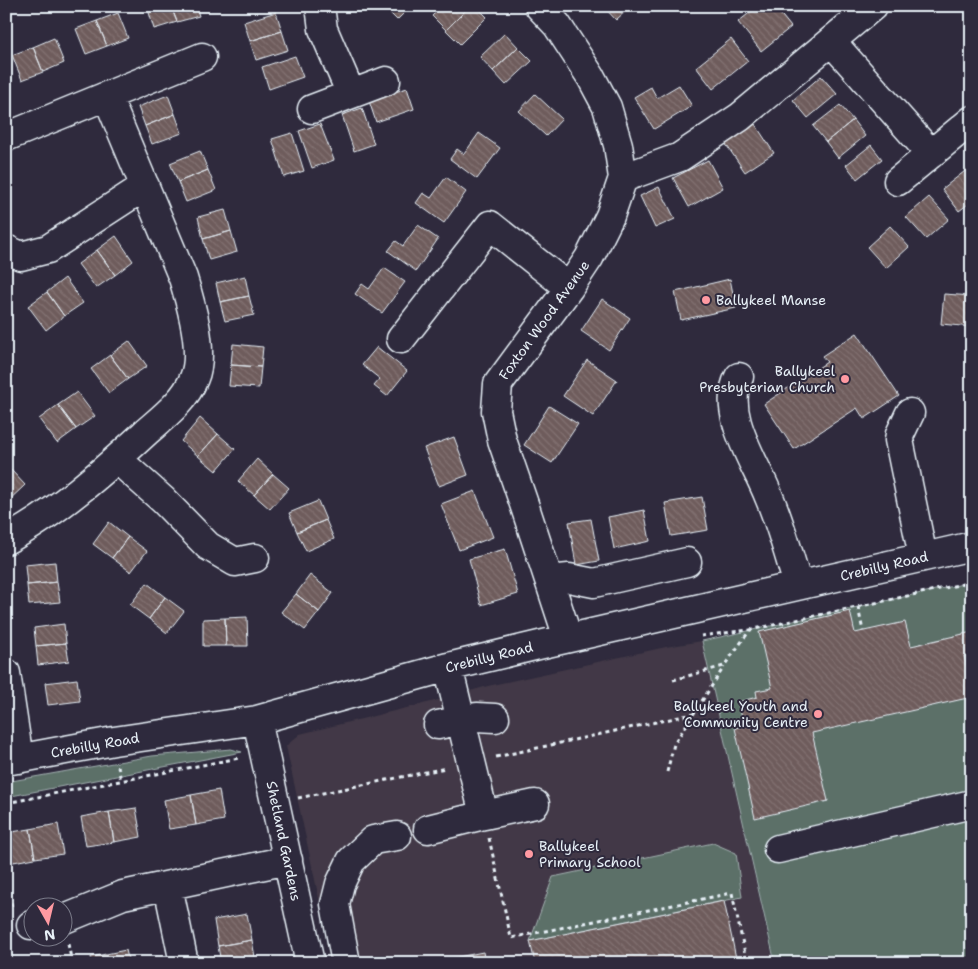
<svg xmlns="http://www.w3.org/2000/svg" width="978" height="969" viewBox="0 0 978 969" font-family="'Shantell Sans',sans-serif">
<defs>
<pattern id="building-back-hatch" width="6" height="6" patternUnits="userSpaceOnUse" patternTransform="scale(1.25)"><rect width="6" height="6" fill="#6e5b5b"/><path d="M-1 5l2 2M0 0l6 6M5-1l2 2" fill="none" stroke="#837373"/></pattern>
</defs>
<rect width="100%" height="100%" fill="#2f2a3d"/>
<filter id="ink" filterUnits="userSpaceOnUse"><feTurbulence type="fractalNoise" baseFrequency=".02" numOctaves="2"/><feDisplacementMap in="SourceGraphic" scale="10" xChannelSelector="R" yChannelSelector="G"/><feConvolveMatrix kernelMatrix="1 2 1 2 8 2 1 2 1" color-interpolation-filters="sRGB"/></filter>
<g filter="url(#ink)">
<path fill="#423946" d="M702 641 774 963H333L286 746 300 734 431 702 488 686 666 647Z"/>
<path fill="#5b6f68" stroke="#a2b0b0" d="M972 582V963H775L702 641Z
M231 749 242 752 6 797V782L152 756Z
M713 843 736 853 742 897 530 941 553 877Z"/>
<path fill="url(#building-back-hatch)" stroke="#e8f1f8" d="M147 6H171L177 22 154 29Z
M171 6H196L199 16 177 22Z
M383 6H411L397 20Z
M442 6H470L446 30 432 16Z
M470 6H476L487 17 460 44 446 30Z
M603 6H631L616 20Z
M758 6H774L791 27 761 51 738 22Z
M276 12 282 31 250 41 244 22Z
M118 13 128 38 107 46 97 21Z
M97 21 107 46 86 54 76 29Z
M282 31 288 50 256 60 250 41Z
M505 33 518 47 493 71 480 57Z
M54 38 64 63 43 72 33 47Z
M731 39 748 61 713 89 696 67Z
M33 47 43 72 22 80 12 55Z
M518 47 532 61 506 85 493 71Z
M295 56 303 77 269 89 262 67Z
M821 76 837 94 808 118 793 100Z
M679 85 692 106 654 129 634 97 651 87 657 98Z
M407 88 414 109 376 122 369 101Z
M535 94 562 119 546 136 519 111Z
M168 95 175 114 145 126 138 107Z
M840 105 853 120 826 142 813 126Z
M362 108 374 144 354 151 342 115Z
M175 114 182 133 152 144 145 126Z
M853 120 865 136 838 158 826 142Z
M320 124 334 160 312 168 299 131Z
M755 124 774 153 745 172 725 143Z
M292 133 304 171 284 177 272 139Z
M479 133 500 148 477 179 450 159 457 149 464 154Z
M871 145 882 159 857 179 846 165Z
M200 151 208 170 178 182 170 163Z
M708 160 723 188 689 207 673 178Z
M969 168 972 171V201L959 211 942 189Z
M208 170 216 190 186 202 178 182Z
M446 177 466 192 444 223 416 203 423 193 431 198Z
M659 187 675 219 655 228 640 196Z
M929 197 949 219 926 239 906 217Z
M225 210 231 231 203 239 198 217Z
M418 225 438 239 416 271 388 251 396 241 403 246Z
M890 226 909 247 886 268 867 247Z
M231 231 237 252 209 260 203 239Z
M116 236 133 261 115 275 97 250Z
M97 250 115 275 96 288 78 264Z
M384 268 405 282 382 313 355 294 362 284 369 289Z
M245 276 249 296 220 302 216 283Z
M65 278 83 303 64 316 47 292Z
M730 279 736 308 681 320 675 292Z
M47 292 64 316 46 330 28 306Z
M944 294 972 296V327L941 324Z
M249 296 254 315 225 321 220 302Z
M602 299 630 318 609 350 581 331Z
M857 333 899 396 864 419 857 408 794 449 764 404 827 362 822 356Z
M129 341 147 366 128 379 110 355Z
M233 344 263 347 261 367 231 365Z
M377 347 407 371 387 396 374 386 380 379 362 365Z
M110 355 128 379 109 393 91 369Z
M587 360 617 380 593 416 563 396Z
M231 365 261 367 259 388 229 386Z
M77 392 95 416 76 429 58 405Z
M58 405 76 429 57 443 39 419Z
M549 406 578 424 552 463 524 445Z
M200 418 218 434 198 456 181 441Z
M218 434 235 449 216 471 198 456Z
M454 437 468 475 439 486 424 448Z
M257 459 273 474 254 495 238 481Z
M11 470 25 485 6 503V474Z
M273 474 289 488 270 509 254 495Z
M475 491 493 537 459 550 441 504Z
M702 497 708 530 671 536 665 503Z
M318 501 326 520 297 532 289 513Z
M644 510 650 541 614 549 608 517Z
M591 519 599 561 576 565 569 522Z
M326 520 334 539 306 551 297 532Z
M109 522 128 537 112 558 93 544Z
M128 537 147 551 131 572 112 558Z
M505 549 518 594 481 605 469 559Z
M55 562 57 582 27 585 25 565Z
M310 575 333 593 319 612 296 594Z
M57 582 60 602 29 605 27 585Z
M147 583 165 597 149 619 130 605Z
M296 594 319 612 305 630 281 612Z
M165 597 184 611 167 633 149 619Z
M850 611 855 633 905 622 911 646 972 632V655L964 656 972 689V697L812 733 828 801 755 818 735 728 744 726 738 702 757 697 756 691 772 688 759 632Z
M247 617 248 646H226L225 618Z
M225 618 226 646H203V619Z
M64 624 66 643 36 646 34 628Z
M66 643 69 661 38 665 36 646Z
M77 679 80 701 48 705 45 683Z
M219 790 224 820 196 825 191 795Z
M191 795 196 825 169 829 164 800Z
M136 808 141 837 114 842 109 812Z
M109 812 114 842 86 846 81 817Z
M58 824 63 854 35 858 30 829Z
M30 829 35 858 8 863 6 833Z
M724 901 737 963H535L530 941Z
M247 914 252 940 218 946 214 920Z
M252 940 256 963H221L218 946Z
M126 950 129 963H92L91 957Z
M483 952 485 963H429Z"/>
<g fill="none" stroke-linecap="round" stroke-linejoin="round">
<defs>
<path id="minor" d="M320 6 323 29 351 94
M539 6 557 25 591 77 607 107 618 145 623 178 610 216 589 258 569 288 498 384 496 411 502 440 525 507 568 638
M831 41 931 154
M312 109 386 81
M6 137 202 57
M623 178 680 157 740 117 873 6
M898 181 972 120
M6 249 21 256 48 249 145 186
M401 339 490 225 569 288
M739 377C720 413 756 463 769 497 781 525 789 556 798 585
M910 413 900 434 899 440 923 557
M117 459 163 500 208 546 235 562 255 558
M6 540C55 514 104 471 144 434 162 418 185 401 194 378 205 352 191 304 183 278L107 96
M549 580 569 578 594 583 687 562
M6 673 19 759
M257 720 310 963
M438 725 477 717 495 718
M6 761 114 741 257 720 448 667 539 645 972 546
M484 815 535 804
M428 829 484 815 448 667
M778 849 972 804
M168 886 184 963
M62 920 123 895 288 860
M31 925H32
M346 963 335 904 340 884 351 861 373 840 397 836"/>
</defs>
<use href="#minor" stroke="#e8f1f8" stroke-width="31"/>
<path stroke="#e8f1f8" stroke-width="3" stroke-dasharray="4 4" stroke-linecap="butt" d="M858 607 863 631
M701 636 749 630
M673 680 724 666 750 630 972 582
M496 757 693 714
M118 766 121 781
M667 772 674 744 724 667
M298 798 446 768
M6 803 239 758
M489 838 511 938 732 893 747 963
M6 879 12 908
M68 944 72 963"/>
<use href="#minor" stroke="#2f2a3d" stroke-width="28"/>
</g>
</g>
<g fill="#ff9aa2" stroke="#2f2a3d" stroke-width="2">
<circle cx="706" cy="300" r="5"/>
<circle cx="845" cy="379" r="5"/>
<circle cx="818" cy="714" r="5"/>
<circle cx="529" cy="854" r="5"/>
</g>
<g text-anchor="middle" stroke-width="4" stroke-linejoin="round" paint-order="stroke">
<g font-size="14" fill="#e8f1f8" stroke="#2f2a3d" text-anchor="start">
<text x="716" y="305">Ballykeel Manse</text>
<text x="835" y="376" text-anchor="end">Ballykeel<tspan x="835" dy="16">Presbyterian Church</tspan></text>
<text x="808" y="711" text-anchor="end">Ballykeel Youth and<tspan x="808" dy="16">Community Centre</tspan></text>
<text x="539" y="851">Ballykeel<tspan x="539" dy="16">Primary School</tspan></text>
</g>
<g font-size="14" fill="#e8f1f8" stroke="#2f2a3d">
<text transform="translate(544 320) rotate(-54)" y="5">Foxton Wood Avenue</text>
<text transform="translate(884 566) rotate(-13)" y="5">Crebilly Road</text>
<text transform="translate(489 657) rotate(-14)" y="5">Crebilly Road</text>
<text transform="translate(95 745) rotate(-10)" y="5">Crebilly Road</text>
<text transform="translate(284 841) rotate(78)" y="5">Shetland Gardens</text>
</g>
</g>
<rect width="978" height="969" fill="none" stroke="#2f2a3d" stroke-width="25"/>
<rect x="12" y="12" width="953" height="944" fill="none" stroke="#e8f1f8" stroke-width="2" filter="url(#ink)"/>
<g transform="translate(48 922) rotate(172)"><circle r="24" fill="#2f2a3d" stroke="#797a88"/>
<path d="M0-4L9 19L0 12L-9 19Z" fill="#ff9aa2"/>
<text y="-8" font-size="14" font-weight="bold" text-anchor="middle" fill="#e8f1f8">N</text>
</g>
</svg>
